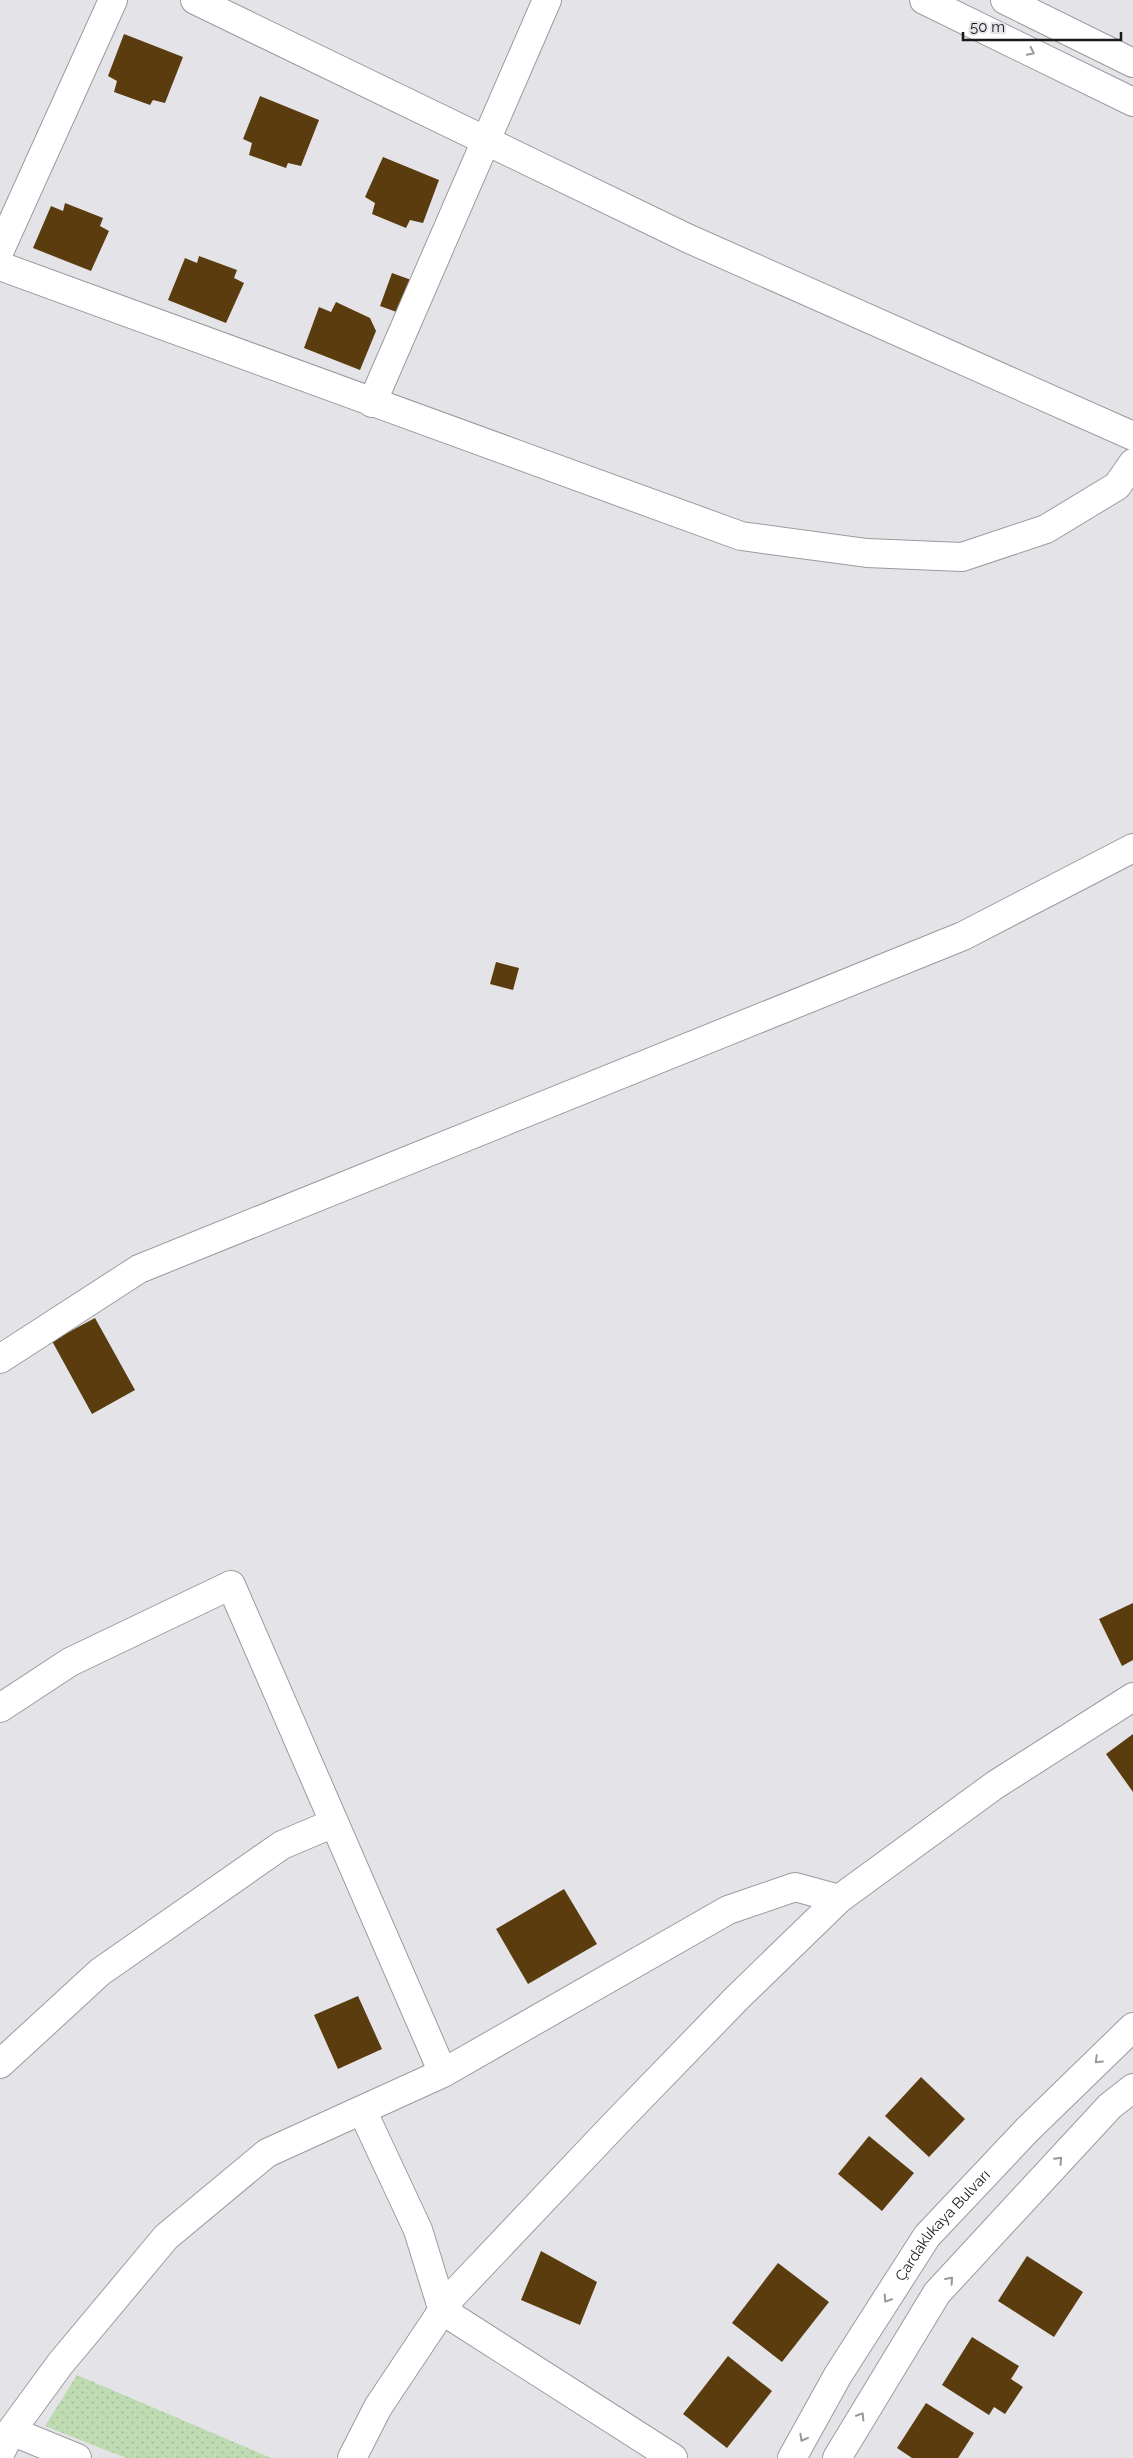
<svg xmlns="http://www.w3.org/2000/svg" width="1133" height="2458" viewBox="0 0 1133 2458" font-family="Raleway,sans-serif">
<defs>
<pattern id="park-dots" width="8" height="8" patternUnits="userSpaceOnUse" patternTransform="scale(1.25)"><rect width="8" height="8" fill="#bedbb2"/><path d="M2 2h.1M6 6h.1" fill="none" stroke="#a3bb98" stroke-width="1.8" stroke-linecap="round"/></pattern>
</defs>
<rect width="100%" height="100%" fill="#e4e4e8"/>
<path fill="url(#park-dots)" d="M77 2375 271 2458H126L45 2426Z"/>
<path fill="#5a3c0f" d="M124 34 183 57 165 103 153 100 150 105 114 92 117 81 108 76Z
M260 96 319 120 301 166 288 163 286 168 249 155 252 143 243 139Z
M383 157 439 180 423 223 410 220 406 228 372 214 375 203 365 197Z
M65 203 103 218 100 226 109 231 91 271 33 248 51 206 63 211Z
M199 256 237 270 234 278 244 283 226 323 168 300 185 258 197 263Z
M392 273 414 281 402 314 380 306Z
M336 302 370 318 376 331 360 370 304 348 319 307 331 312Z
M496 962 519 968 513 990 490 984Z
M95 1318 135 1390 92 1414 52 1341Z
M1133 1603V1660L1122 1666 1099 1619Z
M1133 1734V1792L1106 1754Z
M564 1889 597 1944 528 1984 496 1929Z
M358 1996 382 2049 338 2069 314 2015Z
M921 2077 965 2119 929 2157 885 2116Z
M869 2136 914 2173 882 2211 838 2174Z
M541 2251 597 2282 580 2325 521 2300Z
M1027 2256 1083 2292 1054 2337 998 2301Z
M778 2263 829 2302 782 2362 732 2323Z
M972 2337 1019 2366 1011 2379 1023 2387 1005 2414 994 2407 989 2415 942 2385Z
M728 2356 772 2391 727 2448 683 2414Z
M926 2403 974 2433 958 2458H912L897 2448Z"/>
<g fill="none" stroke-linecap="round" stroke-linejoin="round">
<defs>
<path id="minor" d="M195 0 687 238 1133 436
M0 250 113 0
M0 266 741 536 867 553 962 557 1046 529 1117 486 1133 463
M372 403 547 0
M0 1359 139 1269 963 936 1133 848
M0 1708 70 1662 231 1585 443 2073
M0 2064 100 1972 282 1845 334 1823
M362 2110 418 2230 443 2311 673 2458
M11 2431 77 2458
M0 2454 11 2431 60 2364 166 2237 267 2153 443 2073 728 1910 795 1887 839 1899
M352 2458 378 2407 452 2296 614 2125 737 1998 839 1899 995 1785 1133 1697"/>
<g id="major">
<path d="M924 0 1133 102"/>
<path d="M1005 0 1133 63"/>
<path id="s1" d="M792 2458 838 2375 927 2236 1027 2130 1133 2027"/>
<path d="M837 2458 937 2293 1110 2106 1133 2088"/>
</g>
</defs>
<use href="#minor" stroke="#9b9b9f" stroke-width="30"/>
<use href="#major" stroke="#9b9b9f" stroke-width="30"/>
<use href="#minor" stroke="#fff" stroke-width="28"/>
<use href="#major" stroke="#fff" stroke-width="28"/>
</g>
<defs><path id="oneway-chevron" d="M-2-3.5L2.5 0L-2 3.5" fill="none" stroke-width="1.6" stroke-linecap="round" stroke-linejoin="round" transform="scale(1.25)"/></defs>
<g stroke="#989898">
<use href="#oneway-chevron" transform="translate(1031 52) rotate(26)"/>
<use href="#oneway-chevron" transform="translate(1098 2060) rotate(136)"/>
<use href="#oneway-chevron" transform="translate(1059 2160) rotate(-47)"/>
<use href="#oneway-chevron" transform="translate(950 2280) rotate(-48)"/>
<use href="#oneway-chevron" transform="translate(887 2299) rotate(123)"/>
<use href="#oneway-chevron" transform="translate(861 2416) rotate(-58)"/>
<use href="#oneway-chevron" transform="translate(803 2438) rotate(119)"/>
</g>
<g text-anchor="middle" stroke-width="5" stroke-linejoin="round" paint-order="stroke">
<g font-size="15" fill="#19191a" stroke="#e4e4e8">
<text dy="5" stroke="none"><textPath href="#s1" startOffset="278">Çardaklıkaya Bulvarı</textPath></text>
</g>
</g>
<path d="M963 32v8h158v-8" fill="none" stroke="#19191a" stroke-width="2.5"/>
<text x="970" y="32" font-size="15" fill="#19191a" stroke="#e4e4e8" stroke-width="4" paint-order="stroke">50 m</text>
</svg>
